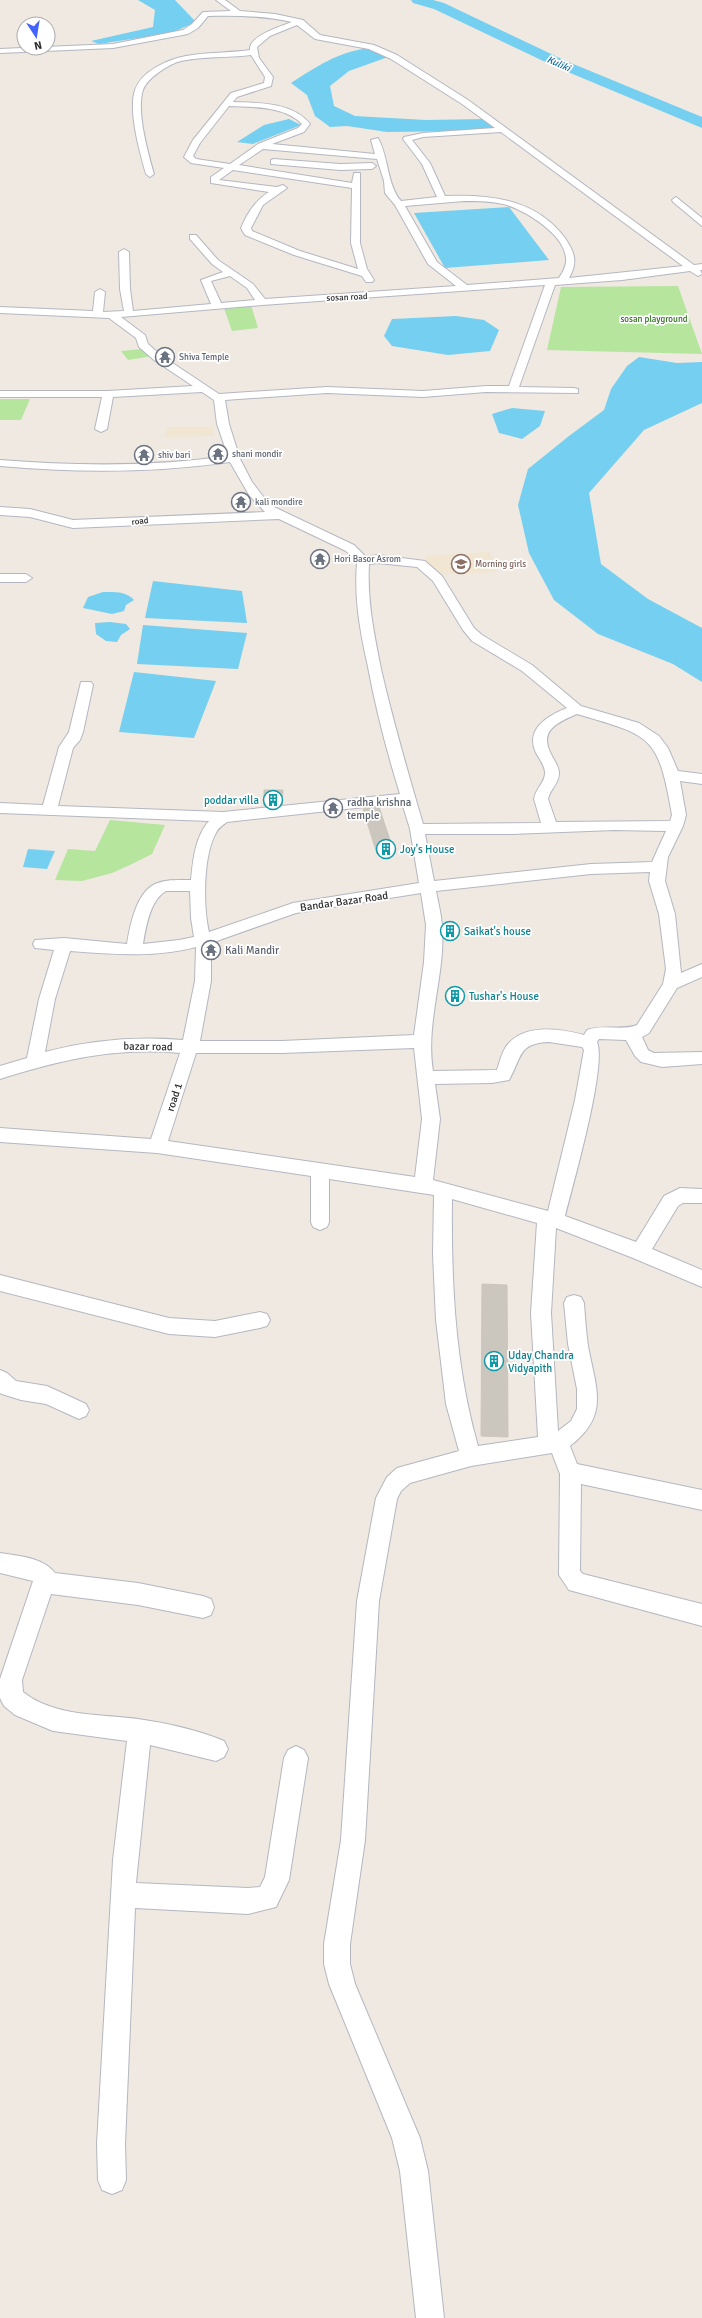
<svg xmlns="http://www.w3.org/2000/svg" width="702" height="2318" viewBox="0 0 702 2318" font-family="Signika,sans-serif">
<rect width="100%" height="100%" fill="#efe9e1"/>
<path fill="#f0e6d1" d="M168 427H213L214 436 164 437Z
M490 552 496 572 431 575 425 556Z"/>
<path fill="#b6e59e" d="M678 286 702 354 547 350 561 287Z
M251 305 258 328 232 331 224 308Z
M142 349 153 356 128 360 121 351Z
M0 399H30L21 420H0Z
M110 820 165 825 152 854 132 864 112 873 82 881 55 880 68 849 95 851Z"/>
<path fill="#75cff0" d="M138 0H175L196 22 171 33 99 44 91 41 153 27 155 10Z
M370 48 388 57 349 71 330 86 334 106 355 116 426 120 484 119 495 128 464 131 387 132 347 126 330 127 315 116 307 95 291 83C316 67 339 51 370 48Z
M289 119 301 125 253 144 237 142 264 125Z
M509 207 549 260 445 268 414 213Z
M456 316 484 320 499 330 490 351 448 355 392 346 384 336 392 319Z
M639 357 677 363 702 362V403L644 430 589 493 601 564 648 599 702 628V682L673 664 598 634 554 600 529 553 518 505 528 469 569 436 604 410 611 389 627 366Z
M512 408 545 411 540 426 522 439 499 433 492 414Z
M153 581 242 591 247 623 145 618Z
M103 592C114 592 126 591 134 600L126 605 124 611 112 614 83 608 88 597Z
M110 622 126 624 130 629 121 635 117 642 106 641 96 634 95 623Z
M143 625 247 633 238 669 137 664Z
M134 672 216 681 194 738 119 732Z
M28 849 55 851 47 869 23 867Z"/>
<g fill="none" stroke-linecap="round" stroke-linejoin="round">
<path fill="#75cff0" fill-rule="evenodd" d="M411 0H433L444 3 566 61 702 117V128L556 67 434 9 413 3Z"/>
</g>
<path fill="#cbc7bf" stroke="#cbc5ba" d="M264 790H283L282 805 264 806Z
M379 807 394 852 377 854 363 809Z
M482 1284 507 1285 508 1437 481 1436Z"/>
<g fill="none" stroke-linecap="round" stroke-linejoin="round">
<defs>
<path id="minor" d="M216 0H225L240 11 275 14 303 20 320 35 374 45 397 55 468 100 694 265 702 264V270H700L702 274 698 276 690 271 622 280 555 285 519 387 574 388 578 389V393L486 392 423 397 327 393 225 400 229 424 240 459 252 482 265 499 274 507 354 545 366 557 378 555 425 561 442 576 474 628 482 635 532 665 581 706 639 723 659 736 668 748 678 771 702 774V784L680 781 686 815 683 826 668 857 665 881 675 914 681 973 702 964V977L677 988 649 1033 642 1037 648 1050 654 1053 702 1052V1064L662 1067 641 1062 635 1056 626 1040 599 1039 597 1042C607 1066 573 1184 565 1216L636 1242 664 1196 680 1188 702 1189V1203H683L678 1206 652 1249 702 1270V1287L633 1258 556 1228 551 1313 558 1431 571 1421 577 1409V1389L568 1344 564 1303 567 1297 574 1295 581 1297 584 1303C585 1317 586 1332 588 1346 596 1389 610 1415 570 1446L577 1464 702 1490V1510L581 1484 580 1571 583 1574 702 1604V1626L569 1590 559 1575 560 1474 552 1453 471 1466 410 1483 401 1491 397 1499 379 1601 365 1840 350 1944V1964L355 1984 420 2138 428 2171 444 2318H416L400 2171 392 2138 329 1984 324 1964V1944L341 1840 357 1601 376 1498 387 1477 397 1468 459 1451 446 1404 436 1320 433 1255 434 1195 329 1179V1222L327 1227 320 1230 313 1227 311 1222V1176L157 1153 0 1142V1128L151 1139 180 1053C114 1047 61 1060 0 1079V1066L27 1058 39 999 54 950 35 948 33 944 35 940 64 938 127 944C130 926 136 893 155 884 166 879 179 880 191 880 193 860 195 837 209 821L0 813V803L43 805 59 747 69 732 81 682H91L93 685 83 732 80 740 73 748 58 806 223 812 400 794C387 752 376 710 368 667 360 631 354 599 357 562L346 551 279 519 73 528 30 517 0 515V507L30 509 73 520 265 512 249 495 230 462C153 473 77 473 0 466V460C76 466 152 467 228 456L217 424 214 400 202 392 113 397 107 429 101 432 95 429 102 397H0V391H108L193 386 154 360 139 347 136 338 109 318 0 313V307L93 311 95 292 100 289 105 292 103 312 124 311 120 289 119 252 124 249 129 252 130 289 133 311 211 304 201 280 223 272 212 264 190 239V235H196L218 260 253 284 265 299 456 286 428 264 395 205 385 193 384 181 377 159 263 149 239 165 352 183 354 173H360V243L367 269 374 280 372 282H366L362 276 294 255 245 235 241 228C247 213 256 200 269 192L211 183V177L224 168 191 163 184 157 193 140 231 93 264 83 265 77 251 55C227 58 204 56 181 61 169 64 147 78 143 90 136 111 148 153 154 174L150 177 146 174C140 153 128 111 135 90 141 71 169 59 186 56 207 52 229 53 250 50 248 36 282 26 292 22 264 16 237 15 208 16L198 28 188 34 113 48 0 53V49L113 44 183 30 192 24 203 12 231 11ZM297 25 315 39 369 49 391 59 462 104 495 128 423 133 404 137 403 139 422 164 437 197 401 201C387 185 389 158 378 138L371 140 375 154 272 144 304 132 310 124C293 102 258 103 233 102L237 97 271 86 273 77 259 58 257 47 270 36ZM229 106C253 107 284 106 302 124L298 128 258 144 230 164 196 159 193 156 200 143ZM501 132 683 266 569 278C578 262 575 253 565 238 536 199 490 194 445 196L430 163 412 140 423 137ZM233 170 352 188 351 243 358 269 300 251 252 231 251 228 263 205 287 188 283 185 277 187 219 180ZM464 201C478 201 493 201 507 205 527 212 564 234 566 258 567 265 563 272 559 278L467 285 437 262 405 206ZM230 276 247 288 255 300 221 303 211 281ZM545 285 509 386H486L423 391 327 387 219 394 162 356 148 344 145 335 121 317 262 305ZM378 563 417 567 433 581 463 630 472 641 522 671 567 708C547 716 525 729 536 753 540 760 545 766 545 773 545 783 535 789 534 799L541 823 423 824C408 773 393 721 381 669 374 633 367 601 369 564ZM577 714C652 736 658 735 672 815L670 821 556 822 548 799C550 789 559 784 559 773 559 767 555 762 552 756 538 731 556 723 577 714ZM402 803 410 829 419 883 293 903 209 932C203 907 203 855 216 833 218 828 223 825 227 822ZM614 830 666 831 652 862 591 864 434 881 425 834H512ZM650 872 649 881 659 914 666 969 663 984 637 1025C623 1031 604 1024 587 1030L584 1035C561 1029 526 1023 508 1044 502 1051 500 1061 497 1070L433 1071C425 1022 446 974 442 925 441 913 438 902 436 891L591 874ZM166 891H190L191 918 194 937 179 940 143 944C146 927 150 900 166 891ZM421 893 426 925 424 962 414 1035 282 1041H200L211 981V943L296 913ZM196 947 195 981 183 1040C136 1036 91 1040 45 1052L55 999 70 951C112 954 154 958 196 947ZM549 1042 582 1047 584 1050 575 1100 548 1211 433 1180 440 1119 435 1084 492 1083 509 1080C522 1057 518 1043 549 1042ZM414 1048 422 1119 415 1177 168 1141 196 1053H282ZM452 1199 537 1223 531 1313 538 1437 478 1446C455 1366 451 1282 452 1199Z
M274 159 340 164 372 163 376 166 372 169 340 170 271 164V160Z
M676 197 702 218V226L673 202 672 200Z
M0 574H26L32 578 26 582H0Z
M0 1275 169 1318 215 1321 260 1312 267 1314 270 1320 267 1326 260 1328 215 1337 169 1334 0 1291Z
M0 1370 7 1373 16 1381 47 1386 86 1404 89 1410 86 1416 79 1419 46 1404 21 1400 2 1394 0 1393Z
M0 1553C18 1556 43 1557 55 1573L138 1583 203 1596 211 1599 214 1607 211 1615 203 1618 138 1605 51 1594 22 1680 23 1692C54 1717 101 1714 138 1719 166 1723 198 1730 224 1741L228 1749 224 1757 216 1761 150 1745 136 1883 248 1888 260 1887 265 1877 284 1758 288 1750 296 1746 304 1750 308 1758 289 1880 276 1907 248 1914 135 1908 125 2144 126 2180 122 2190 112 2194 102 2190 98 2180 97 2144 113 1860 127 1741 53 1731 15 1715 4 1706 0 1698V1679L33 1581 0 1573Z"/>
</defs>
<use href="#minor" stroke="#b4b7c1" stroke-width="2"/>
<use href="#minor" fill="#fff" fill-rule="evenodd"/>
</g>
<defs>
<symbol id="temple-ring" viewBox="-11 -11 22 22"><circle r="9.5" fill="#fff" stroke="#6b7280" stroke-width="1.5"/><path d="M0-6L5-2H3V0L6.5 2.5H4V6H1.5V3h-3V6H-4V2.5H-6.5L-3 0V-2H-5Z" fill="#6b7280"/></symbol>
<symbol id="school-ring" viewBox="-11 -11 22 22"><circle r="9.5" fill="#fff" stroke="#8d6e63" stroke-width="1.5"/><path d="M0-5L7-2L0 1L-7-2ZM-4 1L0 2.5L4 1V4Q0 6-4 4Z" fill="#8d6e63"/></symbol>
<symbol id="building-ring" viewBox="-11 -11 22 22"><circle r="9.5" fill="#fff" stroke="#0f9aa8" stroke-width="1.5"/><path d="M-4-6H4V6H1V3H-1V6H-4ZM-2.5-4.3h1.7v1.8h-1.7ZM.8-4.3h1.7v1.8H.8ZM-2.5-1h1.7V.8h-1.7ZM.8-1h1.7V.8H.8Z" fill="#0f9aa8"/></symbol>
</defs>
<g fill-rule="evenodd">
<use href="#temple-ring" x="154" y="346" width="22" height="22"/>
<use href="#temple-ring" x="207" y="443" width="22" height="22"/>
<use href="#temple-ring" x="133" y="444" width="22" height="22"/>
<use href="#temple-ring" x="230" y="491" width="22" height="22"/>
<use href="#temple-ring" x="309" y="548" width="22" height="22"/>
<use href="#school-ring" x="450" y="553" width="22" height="22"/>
<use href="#building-ring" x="262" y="789" width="22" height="22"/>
<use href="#temple-ring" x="322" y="797" width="22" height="22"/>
<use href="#building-ring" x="375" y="838" width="22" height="22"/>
<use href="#building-ring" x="439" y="920" width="22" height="22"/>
<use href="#temple-ring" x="200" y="939" width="22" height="22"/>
<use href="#building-ring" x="444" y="985" width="22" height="22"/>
<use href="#building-ring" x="483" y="1350" width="22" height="22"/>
</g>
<g text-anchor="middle" stroke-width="3.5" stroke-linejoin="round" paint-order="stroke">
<g font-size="9" fill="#2e2e2e" stroke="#fff">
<text transform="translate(347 297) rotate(-3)" y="3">sosan road</text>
<text transform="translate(140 521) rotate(-6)" y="3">road</text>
</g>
<g font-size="9" fill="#2c6e1b" stroke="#fff">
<text x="654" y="322">sosan playground</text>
</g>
<g font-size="9" fill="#5b616d" stroke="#fff" text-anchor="start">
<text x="179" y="360">Shiva Temple</text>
<text x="232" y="457">shani mondir</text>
<text x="158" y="458">shiv bari</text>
<text x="255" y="505">kali mondire</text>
<text x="334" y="562">Hori Basor Asrom</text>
</g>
<g font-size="9" fill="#785e54" stroke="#fff" text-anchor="start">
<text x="475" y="567">Morning girls</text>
</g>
<g font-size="10" font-style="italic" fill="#0d6fa3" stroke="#fff">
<text transform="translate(559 63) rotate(24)" y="4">Kuliki</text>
</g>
<g font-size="11" fill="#0d838f" stroke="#fff" text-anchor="start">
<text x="259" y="804" text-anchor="end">poddar villa</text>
<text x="400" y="853">Joy's House</text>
<text x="464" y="935">Saikat's house</text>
<text x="469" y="1000">Tushar's House</text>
<text x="508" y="1359">Uday Chandra<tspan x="508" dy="13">Vidyapith</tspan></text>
</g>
<g font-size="11" fill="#5b616d" stroke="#fff" text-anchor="start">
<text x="347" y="806">radha krishna<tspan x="347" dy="13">temple</tspan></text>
<text x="225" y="954">Kali Mandir</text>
</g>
<g font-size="11" fill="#2e2e2e" stroke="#fff">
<text transform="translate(344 901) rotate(-8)" y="4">Bandar Bazar Road</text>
<text transform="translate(148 1046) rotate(1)" y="4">bazar road</text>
<text transform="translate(174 1097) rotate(-72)" y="4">road 1</text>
</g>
</g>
<g transform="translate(36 36) rotate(168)"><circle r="19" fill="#ffffff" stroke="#ababab"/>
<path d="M0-3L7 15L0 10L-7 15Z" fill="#4264fb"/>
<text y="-6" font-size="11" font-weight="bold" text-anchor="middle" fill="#2e2e2e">N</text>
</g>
</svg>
